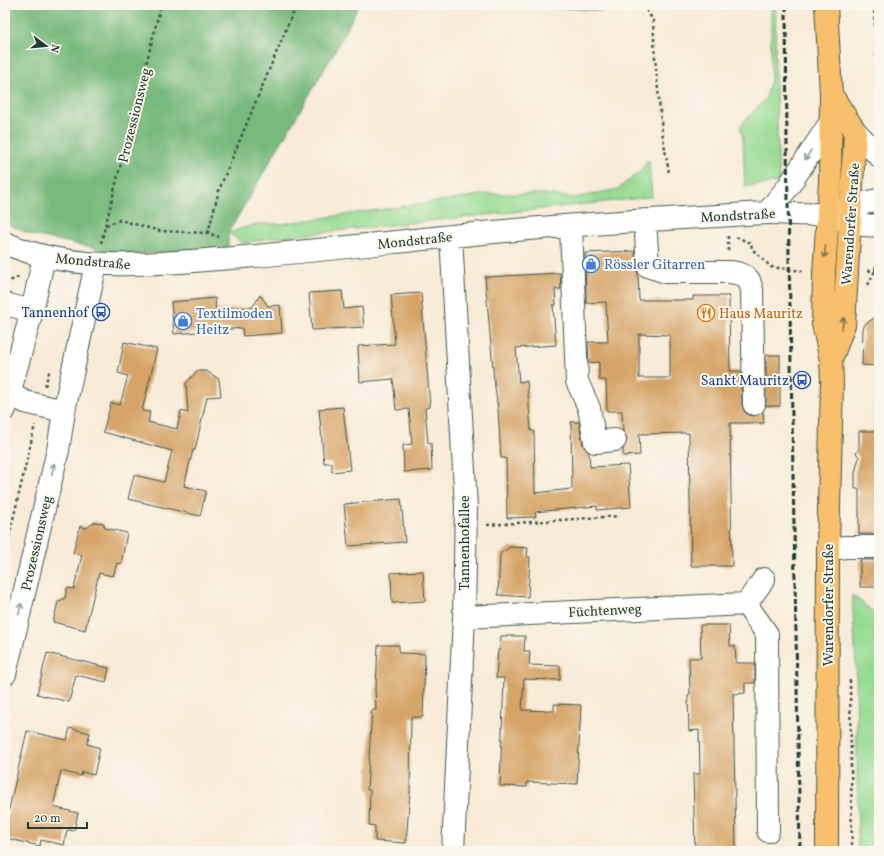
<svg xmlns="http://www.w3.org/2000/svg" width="884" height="856" viewBox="0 0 884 856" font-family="Vollkorn,serif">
<rect width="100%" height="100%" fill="#fbf7ec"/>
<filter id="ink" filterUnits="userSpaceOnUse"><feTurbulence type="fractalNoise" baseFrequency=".025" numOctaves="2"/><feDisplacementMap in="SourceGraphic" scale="8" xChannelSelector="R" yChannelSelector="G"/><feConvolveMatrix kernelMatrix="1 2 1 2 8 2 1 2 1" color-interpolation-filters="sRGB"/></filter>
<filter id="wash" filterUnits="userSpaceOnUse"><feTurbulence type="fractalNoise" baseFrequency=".012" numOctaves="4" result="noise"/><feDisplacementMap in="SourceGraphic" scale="16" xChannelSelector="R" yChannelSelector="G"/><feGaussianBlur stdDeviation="0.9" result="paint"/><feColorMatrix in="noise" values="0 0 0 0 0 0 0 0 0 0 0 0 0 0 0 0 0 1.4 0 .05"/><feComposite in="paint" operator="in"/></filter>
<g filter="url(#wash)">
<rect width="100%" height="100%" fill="#f8ebd7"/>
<path fill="#95da93" stroke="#5a8c64" d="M768 5H776L775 67 779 182 745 187 743 139 740 126 766 98 771 79V9Z
M649 160 652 197 271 238 243 243 228 233 256 224H281L488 194H545L574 198 618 189 639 172Z
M852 595 879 616V851H858L856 665Z"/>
<path fill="#78ba7d" stroke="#4c7c58" d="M5 5H359L338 46 228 233V247L130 255 32 235 5 223Z
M529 5H611L604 11Z"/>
<g id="blocks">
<path fill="#d6a467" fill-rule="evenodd" d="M635 251 636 267 638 274 639 300H693V296H729L730 371H741L742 404 744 411 748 415 754 416 763 412 764 423H730L732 566H691L689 433 639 434 640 455 623 456V449L627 439 623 431 622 411H607L606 380H599V362L589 363 588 342H608L606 302 586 303 585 253ZM639 334 670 335V378H639Z
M560 273 561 289H555L556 305H553L556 345 516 348 519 382 527 381 531 431H534L535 493 572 489 571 422H579L583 445 589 453 590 467 628 465 631 507 597 510V506L535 512 536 517 507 518 506 458H501L498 409 494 380 485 277Z
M342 291 344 309 362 307 364 327 312 330 309 293Z
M421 293 430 407 425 408 428 443H431L432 470 404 472 403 445 412 444 409 409 396 410 393 379 360 382 358 346 395 344 391 295Z
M260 295 268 306 280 305 282 333 243 336 242 328 174 334 171 302 215 298 216 310 253 307Z
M879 315V366L862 365 863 329 865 324Z
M124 342 157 349 142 411 150 412 148 422 177 429 181 411 188 413 186 383 197 371H206L219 379 221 396 207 397 195 450H193L184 486 206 491 200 516 128 499 134 475 164 482 172 451 103 432 111 403 120 405 128 376 118 373Z
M766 355H780V406H766Z
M343 407 350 470 332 472V463H324L319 409Z
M859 431H879V534H859V489H855V473L859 457 856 453 859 449Z
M401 499 405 542 348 546 344 504Z
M95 522 103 523 105 528 127 533 121 564 117 563 113 576 99 573 85 630 53 622 58 602 65 598 67 588 74 589 82 555 73 553 80 526 86 528Z
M510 547 528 548 527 557H530L528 597 498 595 500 554Z
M860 560H879V587H860Z
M423 571 425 601 392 603 391 573Z
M700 625H729L730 646H735L736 663H755V683H745V693L733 694 736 850 695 851 693 774H700L699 730 689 731 688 695 690 694 689 658H701Z
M501 636H525L524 651H530L529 665 560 666V680L524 679 522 710 554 711V704L581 705 577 784 527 782V787L500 786 504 678H496L498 650H500Z
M378 645H399V653L425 654 423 717H411L410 791 406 843 375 841V826L369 825 370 790H367L372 710H376L375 687H376Z
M47 653 109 668 106 682 76 675 69 702 37 694Z
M70 728 90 733 87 744 100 748 94 775 82 772 81 776 61 771 53 807 78 813 74 831 67 830 64 845 41 840 40 846 5 838V826L27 731 67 740Z"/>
</g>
</g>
<g filter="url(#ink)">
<use href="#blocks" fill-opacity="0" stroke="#40574c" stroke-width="1"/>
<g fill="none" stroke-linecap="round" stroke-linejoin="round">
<defs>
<path id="minor" d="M855 131 879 156
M767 213 788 187 830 123
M833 215C849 223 861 227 879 225
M645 220 648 266 666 272H729L737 273 745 276 749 280 752 290 754 404
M571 227 577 381 589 408 595 442 615 440
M451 236 466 507 464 617 453 851
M5 243C73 273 147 264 219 259 297 253 374 244 452 236 540 227 629 221 717 216 735 215 753 213 770 213 789 213 809 216 828 213 845 211 861 202 879 200
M5 304 32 311
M9 393 25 402 64 411
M5 409 32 311 44 257
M828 549 846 547H879
M764 579 746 604 767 634 768 831
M464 617 746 604
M5 674 58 450 64 411 96 264"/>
<path id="major" d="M826 5 831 94 830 182 824 273 823 324 831 360 832 382 828 549 827 851
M831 94 855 131 844 325 831 360"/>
</defs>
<use href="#minor" stroke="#40574c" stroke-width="24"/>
<use href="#major" stroke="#40574c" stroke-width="24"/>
<path stroke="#40574c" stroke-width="2.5" stroke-dasharray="3 3" stroke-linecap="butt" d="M643 5 653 20 655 58 662 131 669 173
M874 5 879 115
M106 225 120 220 160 231 208 233 219 237
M208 233 219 190 292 15 301 5
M736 237 751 243 752 249 771 267 803 271
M101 243 161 5
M728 251V236
M868 271 879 270
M5 283 19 277
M868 285 875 271 879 246
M45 386 50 369
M487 525 619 516
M5 554 35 425
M850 680 852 851"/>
<use href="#minor" stroke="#fff" stroke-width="22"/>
<use href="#major" stroke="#f8bf6c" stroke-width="22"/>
<path stroke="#1f3d34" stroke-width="3" stroke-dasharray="6 3" stroke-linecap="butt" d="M786 5 787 147 800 851"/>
</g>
<defs><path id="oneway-shaft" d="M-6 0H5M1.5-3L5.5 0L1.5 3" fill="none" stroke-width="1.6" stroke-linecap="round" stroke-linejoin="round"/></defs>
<g stroke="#8f9e9a">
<use href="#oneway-shaft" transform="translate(808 155) rotate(121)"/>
<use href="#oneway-shaft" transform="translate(53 469) rotate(-77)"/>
<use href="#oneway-shaft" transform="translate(20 609) rotate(-77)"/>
</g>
<g stroke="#81784d">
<use href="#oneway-shaft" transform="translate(825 252) rotate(95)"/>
<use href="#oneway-shaft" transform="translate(843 323) rotate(-81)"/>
</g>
</g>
<defs>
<symbol id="shop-ring" viewBox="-11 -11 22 22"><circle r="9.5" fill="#fbf7ec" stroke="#3f7fe0" stroke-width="1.5"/><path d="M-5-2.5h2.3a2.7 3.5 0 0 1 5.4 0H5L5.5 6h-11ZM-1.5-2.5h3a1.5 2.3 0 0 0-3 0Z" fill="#3f7fe0"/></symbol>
<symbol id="bus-ring" viewBox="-11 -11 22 22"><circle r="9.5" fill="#fbf7ec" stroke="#1a4fb4" stroke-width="1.5"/><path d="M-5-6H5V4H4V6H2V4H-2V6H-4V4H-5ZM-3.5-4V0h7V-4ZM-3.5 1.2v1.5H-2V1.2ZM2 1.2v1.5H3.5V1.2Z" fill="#1a4fb4"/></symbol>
<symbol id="restaurant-ring" viewBox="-11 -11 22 22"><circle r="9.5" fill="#fbf7ec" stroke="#e8710a" stroke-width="1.5"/><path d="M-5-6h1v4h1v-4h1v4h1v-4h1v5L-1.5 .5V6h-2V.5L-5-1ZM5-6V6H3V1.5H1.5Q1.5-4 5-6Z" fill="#e8710a"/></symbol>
</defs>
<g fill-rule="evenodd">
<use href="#shop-ring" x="581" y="254" width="20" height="20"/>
<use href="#bus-ring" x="91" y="302" width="20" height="20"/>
<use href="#restaurant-ring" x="696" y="303" width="20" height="20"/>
<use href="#shop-ring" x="173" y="311" width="20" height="20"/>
<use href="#bus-ring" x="792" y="370" width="20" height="20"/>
</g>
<g text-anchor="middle" stroke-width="4" stroke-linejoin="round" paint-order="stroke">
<g font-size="14" fill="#1f3d34" stroke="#fbf7ec">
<text transform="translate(134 115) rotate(-76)" y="5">Prozessionsweg</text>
<text transform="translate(738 215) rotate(-3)" y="5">Mondstraße</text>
<text transform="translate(850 224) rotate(-86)" y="5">Warendorfer Straße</text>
<text transform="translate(415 240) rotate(-6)" y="5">Mondstraße</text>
<text transform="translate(93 261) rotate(5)" y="5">Mondstraße</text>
<text transform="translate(36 543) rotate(-77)" y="5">Prozessionsweg</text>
<text transform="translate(464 543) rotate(-90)" y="5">Tannenhofallee</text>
<text transform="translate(828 605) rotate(-90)" y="5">Warendorfer Straße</text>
<text transform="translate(605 610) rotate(-3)" y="5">Füchtenweg</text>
</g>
<g font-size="14" fill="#366cbe" stroke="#fbf7ec" text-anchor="start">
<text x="604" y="269">Rössler Gitarren</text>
<text x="196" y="318">Textilmoden<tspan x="196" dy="16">Heitz</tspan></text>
</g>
<g font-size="14" fill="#164399" stroke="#fbf7ec" text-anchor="end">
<text x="88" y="317">Tannenhof</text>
<text x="789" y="385">Sankt Mauritz</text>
</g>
<g font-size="14" fill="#c56008" stroke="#fbf7ec" text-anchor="start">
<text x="719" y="318">Haus Mauritz</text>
</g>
</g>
<rect width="884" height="856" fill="none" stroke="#fbf7ec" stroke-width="20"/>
<g transform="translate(46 46) rotate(106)" stroke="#fbf7ec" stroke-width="3" paint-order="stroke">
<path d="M0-3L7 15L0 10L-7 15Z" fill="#1f3d34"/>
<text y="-6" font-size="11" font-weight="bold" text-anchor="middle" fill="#1f3d34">N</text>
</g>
<path d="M28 822v6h59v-6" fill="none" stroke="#1f3d34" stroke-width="2"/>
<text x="34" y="822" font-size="12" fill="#1f3d34" stroke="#fbf7ec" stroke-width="3" paint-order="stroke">20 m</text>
</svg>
